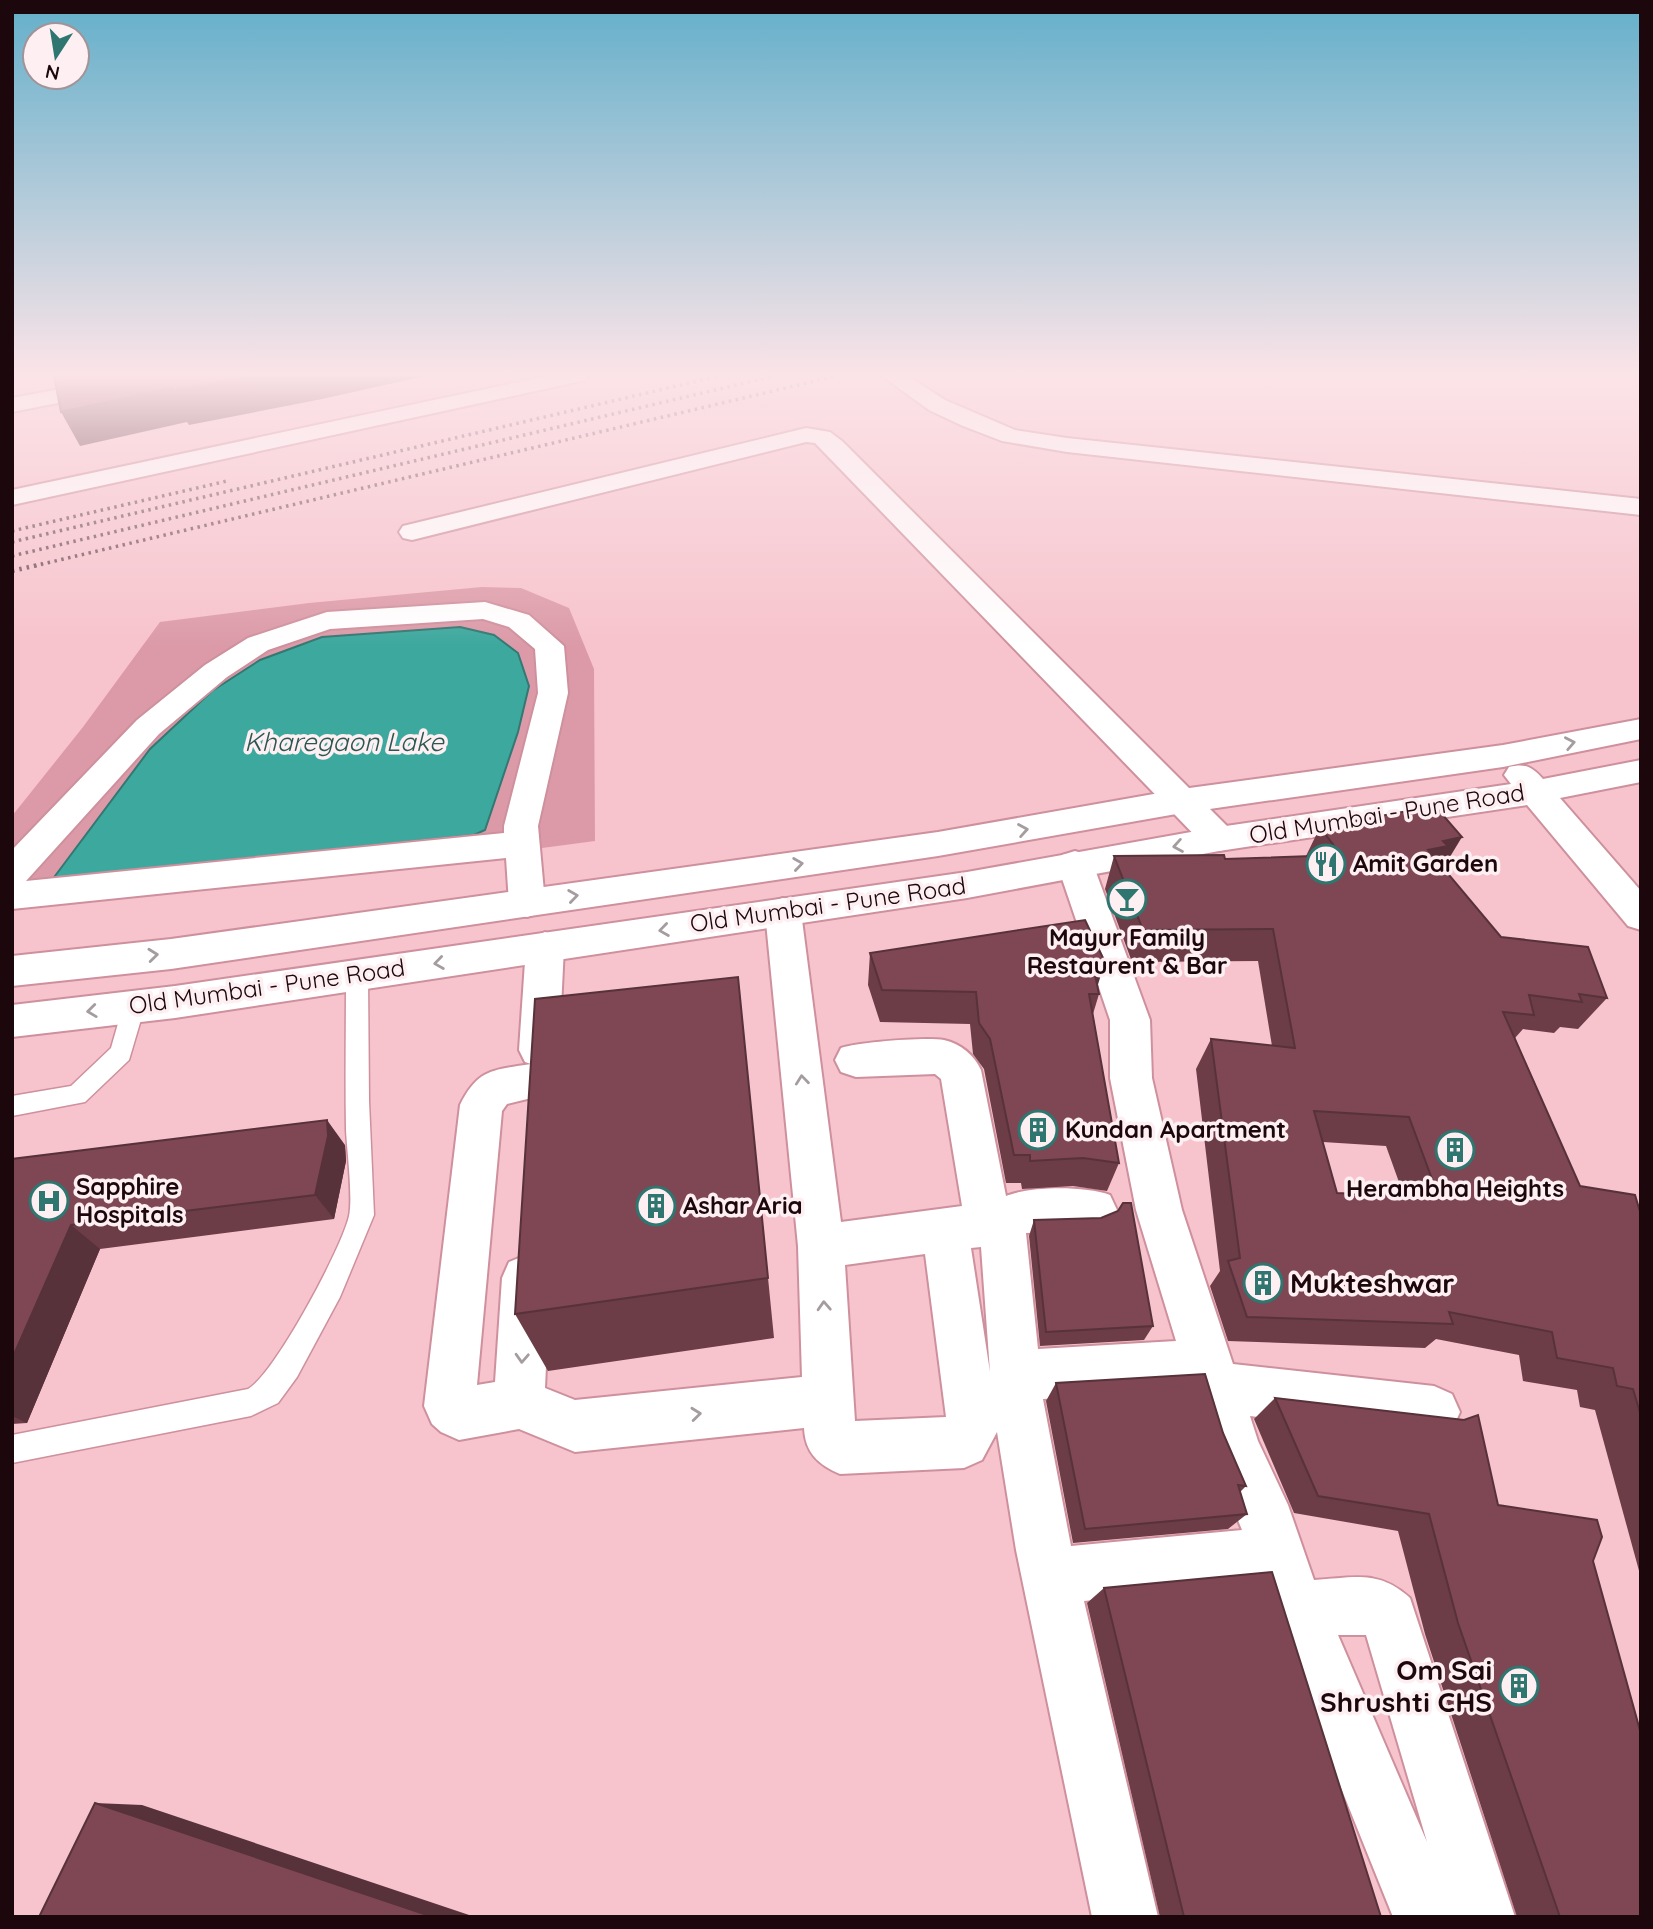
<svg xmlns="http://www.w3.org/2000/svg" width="1653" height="1929" viewBox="0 0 1653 1929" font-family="Quicksand,sans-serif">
<rect width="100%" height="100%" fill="#f7c3cc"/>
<path fill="#dc9aa8" d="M482 587 521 588 569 608 594 669 595 841 332 876 12 909V816L83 727 160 622 309 603Z"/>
<path fill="#3da89e" stroke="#337872" stroke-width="2" d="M460 627 494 635 518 653 529 686 518 732 485 830 474 835 103 873 97 880 49 884 150 749 212 691 260 660 322 637Z"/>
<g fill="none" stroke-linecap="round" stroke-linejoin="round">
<defs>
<path id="lane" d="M357 967 364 969 368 975 369 1101 374 1215 340 1297 297 1377 278 1403 251 1416 12 1463V1435L248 1389C274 1375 342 1248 349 1216 353 1198 347 1151 346 1130 345 1078 346 1027 346 975L350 969Z
M134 997 142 1000 145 1006 129 1060 85 1102 12 1116V1096L71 1086 111 1048 123 1006 126 1000Z"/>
<path id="street" d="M129 376H175L172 381 164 382 12 412V398Z
M546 376H588L585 381 577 382 12 505V490Z
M806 428 830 432 842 441 1231 830 1236 839 1231 848 1219 851 1207 848 815 443 806 442 412 540 403 538 399 532 403 526Z
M485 602 529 615 564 646 568 693 538 826 545 903 540 913 527 917 514 913 509 903 506 858 12 909V850L137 720 205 665 248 638 327 612ZM483 619 509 627 535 649 538 693 504 826V833L26 881 159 734 227 677 268 650 330 629Z
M1075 851 1088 855 1093 864 1150 1020 1152 1078 1182 1210 1233 1364 1434 1386 1452 1394 1460 1412 1452 1430 1434 1438 1250 1416 1258 1441 1288 1505 1314 1580C1354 1578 1378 1569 1410 1598L1515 1917H1393L1259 1584 1084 1601 1158 1917H1092L1016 1550 997 1432 982 1460 964 1468 840 1474C819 1465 805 1453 804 1428L575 1452 519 1429 459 1440 441 1432 432 1424 424 1406 460 1105C478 1068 494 1070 531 1064L525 1062 519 1050 526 947 532 937 545 932 558 937 564 947 559 1050 553 1062 543 1065 552 1069 558 1081 552 1093 507 1104 502 1111 477 1385 495 1382 502 1278 509 1262 526 1255 543 1262 550 1278 545 1388 575 1400 802 1377 798 1246 765 912 770 902 783 898 796 902 801 912 841 1222 962 1206 941 1079 935 1074 856 1077 841 1072 835 1060 841 1048C859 1042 926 1037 944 1040 961 1044 974 1055 981 1070L1006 1196C1031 1186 1085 1186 1110 1195L1117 1210 1110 1225 1094 1231 1026 1233 1038 1349 1176 1341 1136 1210 1110 1078V1020L1057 864 1062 855ZM981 1247 990 1372 971 1248ZM925 1254 946 1417 855 1421 845 1265ZM1191 1390 1209 1450 1242 1530 1071 1546 1043 1399ZM1338 1635H1366L1427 1842Z"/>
<path id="secondary" d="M882 376H908L945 400 1015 430 1067 438 1641 499V515L1067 452 1002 441 963 426 929 410Z
M1641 719V739L1503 767 1182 813 938 856 171 969 12 986V956L171 939 938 832 1182 789 1503 745Z
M1641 760V782L1560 798 1641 891V930L1628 926 1527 805 1219 851 967 898 175 1018 12 1037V1005L175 986 967 872 1219 827 1511 784 1504 775 1509 767C1526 763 1532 767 1543 779Z"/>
</defs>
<use href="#lane" stroke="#ce909d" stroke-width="3"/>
<use href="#street" stroke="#ce909d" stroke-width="4"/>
<use href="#secondary" stroke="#ce909d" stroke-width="4"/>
<use href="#lane" fill="#fff" fill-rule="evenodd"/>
<use href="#street" fill="#fff" fill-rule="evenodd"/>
<use href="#secondary" fill="#fff" fill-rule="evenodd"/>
<path stroke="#6a4a50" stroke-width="3.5" stroke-dasharray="2.5 4.5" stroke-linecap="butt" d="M12 531 227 481
M12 542 719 376
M12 556 774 376
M34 566 836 376"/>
<path stroke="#6a4a50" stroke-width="4.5" stroke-dasharray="2.5 5" stroke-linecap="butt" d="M12 571 42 564"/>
</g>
<path fill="#6c3d47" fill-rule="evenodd" d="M1320 827 1443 868 1501 937 1607 998 1578 1029 1560 1027 1554 1033 1523 1029 1515 1038 1580 1186 1641 1215V1578L1595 1410 1580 1407 1577 1390 1523 1381 1519 1355 1436 1339 1425 1348 1228 1341 1210 1286 1220 1271 1196 1069 1211 1039 1272 1046 1258 961 1132 962 1105 889 1114 856 1225 859 1306 856ZM1323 1142 1386 1146 1404 1196 1337 1193Z
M870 953 1097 986 1099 994 1093 1014 1119 1163 1107 1191 1073 1186 1022 1189 1021 1183H1006L984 1069 973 1054 970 1024 880 1022 868 985Z
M738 977 774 1338 548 1371 515 1314Z
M345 1145 346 1161 334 1219 100 1249 27 1423 12 1424V1159Z
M1034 1220 1153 1326 1144 1340 1040 1346 1029 1236Z
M1056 1383 1223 1433 1246 1486 1240 1492 1247 1514 1228 1529 1073 1543 1046 1401Z
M1275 1398 1498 1505 1593 1561 1641 1917H1517L1425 1634 1398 1531 1294 1513 1254 1419Z
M1104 1588 1381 1917H1160L1087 1603Z"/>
<path fill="#58323a" d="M252 376H425L322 399 189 425 187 422 80 446 61 412 172 388Z
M1462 837 1442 870 1428 850 1443 841Z
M1105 962 1095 994H1089L1093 965Z
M327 1120 345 1145 346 1161 334 1219 315 1195Z
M71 1225 100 1249 27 1423 12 1416V1359Z
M95 1803 142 1805 475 1917H433Z"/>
<path fill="#7e4753" stroke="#58323a" stroke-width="2" fill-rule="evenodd" d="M54 376H252L173 391 172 388 61 412Z
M1435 806 1462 837 1443 841 1448 846 1428 850 1501 937 1588 947 1607 998 1579 994 1582 1002 1529 995 1534 1015 1503 1012 1580 1186 1635 1195 1641 1215V1416L1633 1389 1617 1386 1613 1368 1557 1358 1552 1332 1449 1312 1453 1324 1247 1317 1228 1261 1240 1258 1211 1039 1295 1048 1273 929 1143 930 1114 856 1224 855 1225 859 1341 855 1320 827ZM1314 1111 1409 1117 1439 1198 1337 1193Z
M1085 920 1105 962 1093 965 1099 994H1089L1119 1163 1083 1158 1030 1161V1155H1014L990 1039 979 1023 976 992 882 990 870 953Z
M738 977 768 1278 515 1314 535 999Z
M327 1120 328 1136 315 1195 71 1225 12 1359V1159Z
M1123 1203H1131L1153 1326 1046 1332 1034 1220 1101 1218 1118 1211Z
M1205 1374 1223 1433 1246 1486 1238 1485 1247 1514 1085 1529 1056 1383Z
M1275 1398 1464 1420 1478 1415 1498 1505 1597 1520 1602 1537 1593 1561 1641 1734V1917H1560L1458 1623 1429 1514 1318 1496Z
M1272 1572 1381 1917H1184L1104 1588Z
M95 1803 433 1917H39Z"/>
<defs><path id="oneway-chevron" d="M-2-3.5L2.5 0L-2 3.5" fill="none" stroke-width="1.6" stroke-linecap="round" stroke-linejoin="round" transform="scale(1.75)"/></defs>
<g stroke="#a49c9e">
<use href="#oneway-chevron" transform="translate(1570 743) rotate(-11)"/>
<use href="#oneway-chevron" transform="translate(1023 830) rotate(-10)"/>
<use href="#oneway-chevron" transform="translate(1178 846) rotate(170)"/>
<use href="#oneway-chevron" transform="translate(798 864) rotate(-8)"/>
<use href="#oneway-chevron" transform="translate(573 896) rotate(-8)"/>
<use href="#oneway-chevron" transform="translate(664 930) rotate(172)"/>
<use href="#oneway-chevron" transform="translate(153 955) rotate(-6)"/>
<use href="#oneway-chevron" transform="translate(439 963) rotate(172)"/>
<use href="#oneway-chevron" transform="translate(92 1011) rotate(173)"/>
<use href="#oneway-chevron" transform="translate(802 1080) rotate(-96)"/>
<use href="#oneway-chevron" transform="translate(824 1306) rotate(-93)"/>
<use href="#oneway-chevron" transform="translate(522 1358) rotate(93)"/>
<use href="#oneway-chevron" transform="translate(696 1414) rotate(-6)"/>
</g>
<linearGradient id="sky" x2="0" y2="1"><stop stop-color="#63afca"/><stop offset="0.58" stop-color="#fbe4e8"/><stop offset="1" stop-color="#fbe4e8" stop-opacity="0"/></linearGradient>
<rect width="1653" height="646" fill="url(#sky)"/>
<defs>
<symbol id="restaurant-ring" viewBox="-11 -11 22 22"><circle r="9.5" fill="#fdeff2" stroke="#2e766f" stroke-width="1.5"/><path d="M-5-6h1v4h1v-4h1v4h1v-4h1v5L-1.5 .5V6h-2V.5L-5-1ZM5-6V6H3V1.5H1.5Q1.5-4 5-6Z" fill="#2e766f"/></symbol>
<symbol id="bar-ring" viewBox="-11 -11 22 22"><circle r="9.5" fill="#fdeff2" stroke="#2e766f" stroke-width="1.5"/><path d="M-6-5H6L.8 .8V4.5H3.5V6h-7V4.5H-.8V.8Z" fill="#2e766f"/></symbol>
<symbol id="building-ring" viewBox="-11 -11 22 22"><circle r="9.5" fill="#fdeff2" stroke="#2e766f" stroke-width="1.5"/><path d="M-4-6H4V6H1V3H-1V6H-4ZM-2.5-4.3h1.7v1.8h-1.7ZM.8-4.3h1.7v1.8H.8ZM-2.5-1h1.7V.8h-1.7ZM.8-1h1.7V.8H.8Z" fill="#2e766f"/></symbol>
<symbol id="hospital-ring" viewBox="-11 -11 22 22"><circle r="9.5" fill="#fdeff2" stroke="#2e766f" stroke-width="1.5"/><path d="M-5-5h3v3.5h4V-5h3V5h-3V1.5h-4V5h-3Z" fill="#2e766f"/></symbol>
</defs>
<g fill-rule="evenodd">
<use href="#restaurant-ring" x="1304" y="842" width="44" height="44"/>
<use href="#bar-ring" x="1105" y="877" width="44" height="44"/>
<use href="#building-ring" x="1016" y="1108" width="44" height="44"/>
<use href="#building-ring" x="1433" y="1128" width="44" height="44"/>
<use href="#hospital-ring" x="27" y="1179" width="44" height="44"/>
<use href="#building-ring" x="634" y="1184" width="44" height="44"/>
<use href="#building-ring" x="1241" y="1261" width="44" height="44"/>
<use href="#building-ring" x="1497" y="1664" width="44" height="44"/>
</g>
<g text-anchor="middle" stroke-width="7" stroke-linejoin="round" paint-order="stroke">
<g font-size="24" fill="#1c070c" stroke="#fdeff2">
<text transform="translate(1387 814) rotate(-9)" y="8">Old Mumbai - Pune Road</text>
<text transform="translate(828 905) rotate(-8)" y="8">Old Mumbai - Pune Road</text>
<text transform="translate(267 987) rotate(-8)" y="8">Old Mumbai - Pune Road</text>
</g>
<g font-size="24" font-weight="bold" fill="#1c070c" stroke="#fdeff2" text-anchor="start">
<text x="1353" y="872">Amit Garden</text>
<text x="1127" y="946" text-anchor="middle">Mayur Family<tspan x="1127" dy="28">Restaurent &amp; Bar</tspan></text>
<text x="1065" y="1138">Kundan Apartment</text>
<text x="76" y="1195">Sapphire<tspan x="76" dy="28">Hospitals</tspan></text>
<text x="1455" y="1197" text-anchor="middle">Herambha Heights</text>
<text x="683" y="1214">Ashar Aria</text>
</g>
<g font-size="26" font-style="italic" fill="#295752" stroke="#fdeff2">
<text x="344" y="751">Kharegaon Lake</text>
</g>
<g font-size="28" font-weight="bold" fill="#1c070c" stroke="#fdeff2" text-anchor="start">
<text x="1290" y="1293">Mukteshwar</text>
<text x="1492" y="1680" text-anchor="end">Om Sai<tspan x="1492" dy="32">Shrushti CHS</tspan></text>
</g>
</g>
<rect width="1653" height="1929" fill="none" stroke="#1c070c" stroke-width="28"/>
<g transform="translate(56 56) rotate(192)"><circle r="33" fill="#fdeff2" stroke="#a39296" stroke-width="2"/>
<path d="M0-5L12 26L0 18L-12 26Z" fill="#2e766f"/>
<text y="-10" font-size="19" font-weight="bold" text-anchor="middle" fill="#1c070c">N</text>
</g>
</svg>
